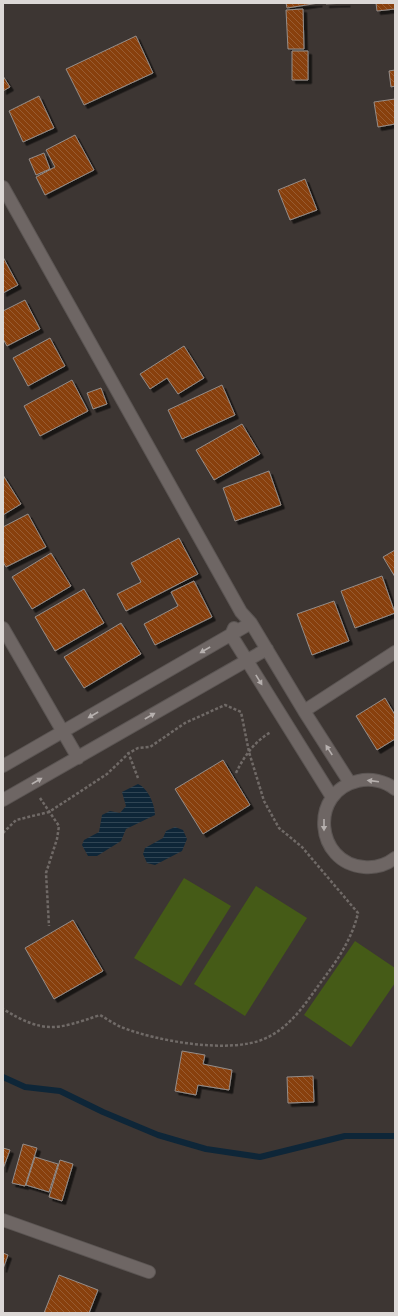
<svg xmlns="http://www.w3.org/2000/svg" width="398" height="1316" viewBox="0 0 398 1316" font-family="Raleway,sans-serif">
<defs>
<pattern id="water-rules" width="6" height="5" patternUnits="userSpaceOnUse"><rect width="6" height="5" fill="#0e2638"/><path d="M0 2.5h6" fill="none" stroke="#304554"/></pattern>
<pattern id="building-back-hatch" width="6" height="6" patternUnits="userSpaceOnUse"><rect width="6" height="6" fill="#88400f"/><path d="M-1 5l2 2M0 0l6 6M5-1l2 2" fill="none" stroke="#985b31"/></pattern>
<filter id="shadow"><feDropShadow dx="3.5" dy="3.5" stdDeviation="0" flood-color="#0009"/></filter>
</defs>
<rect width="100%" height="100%" fill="#3d3633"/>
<path fill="#455b17" d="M184 878 231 906 181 986 134 958Z
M256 886 307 918 245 1016 194 984Z
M355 941 395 968V983L351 1047 304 1015Z"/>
<path fill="url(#water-rules)" d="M138 784C148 788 155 805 155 815L126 829 121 841 97 856H88L82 845 84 840 99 832 102 815 110 811 120 813 126 806 122 792Z
M175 827 183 830 187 839 182 851 155 865 147 863 143 854 145 848 163 838 166 831Z"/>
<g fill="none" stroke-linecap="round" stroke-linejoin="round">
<path stroke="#0e2638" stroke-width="6" d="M3 1077 25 1087 60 1091 103 1112 158 1135 206 1149 260 1157 345 1136H395"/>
</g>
<path fill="url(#building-back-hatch)" stroke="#948d89" filter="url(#shadow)" d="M286 3H319L287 8Z
M326 3H347L326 4Z
M376 3H395V9L377 11Z
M303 9 304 49H288L286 10Z
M136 36 153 73 84 105 66 69Z
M292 51H308V80H292Z
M395 70V86L391 87 389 71Z
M3 76 10 87 3 91Z
M39 96 54 128 23 142 9 111Z
M395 99V124L378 127 374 102Z
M75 135 94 170 45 195 36 177 55 167 46 150Z
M44 153 50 169 36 175 29 159Z
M305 179 317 210 290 220 278 190Z
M3 257 18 285 3 293Z
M25 300 40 329 7 346 3 339V311Z
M50 338 65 366 28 386 13 358Z
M184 346 204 378 178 394 167 378 150 389 140 374Z
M72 380 88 411 40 436 24 406Z
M222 385 235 415 182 439 168 410Z
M101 388 107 404 93 409 87 393Z
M242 424 260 454 214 480 196 450Z
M269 471 281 505 235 521 223 488Z
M3 475 21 504 3 515Z
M28 514 46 547 6 567 3 562V527Z
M179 538 198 574 126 611 117 594 141 582 131 563Z
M395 550V577L383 557Z
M51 553 71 586 32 609 12 577Z
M382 576 395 613 355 628 341 591Z
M194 581 212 617 155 645 144 624 178 606 171 592Z
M84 589 104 623 55 651 35 617Z
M334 601 349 641 312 655 297 614Z
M121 623 141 654 84 688 64 657Z
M385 698 395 715V739L377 750 356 716Z
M223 760 250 805 203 834 175 789Z
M73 920 103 971 54 999 25 948Z
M182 1051 205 1055 203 1064 232 1070 229 1090 198 1085 196 1095 175 1091Z
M313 1076 314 1102 288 1103 287 1077Z
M23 1144 37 1148 25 1186 12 1183Z
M3 1148 10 1150 3 1169Z
M35 1157 58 1164 49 1192 26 1185Z
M60 1160 73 1164 62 1201 49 1197Z
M3 1253 8 1255 3 1269Z
M59 1275 98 1290 89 1313H44Z"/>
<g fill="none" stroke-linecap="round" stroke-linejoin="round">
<defs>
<path id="street" d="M3 187 241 612 251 623 304 711 350 783
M3 628 78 758
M234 628 231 635 332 797
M304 711 395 652
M3 766 251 623
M395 789C385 781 371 778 358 781 309 792 315 863 364 867 375 868 386 865 395 858
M3 800 267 649
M3 1220 149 1272"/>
</defs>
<use href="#street" stroke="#5b5553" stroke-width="14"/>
<path stroke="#706a67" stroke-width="2.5" stroke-dasharray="3 2" stroke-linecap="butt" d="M128 752 138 778
M236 773C244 756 255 741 271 732
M40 798 59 826 57 839 46 873 49 926
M3 833 16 820 49 812 107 774 129 753 138 748 150 747 185 723 225 705 241 712 249 752 264 801 279 828 302 847 358 913C352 939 337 961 321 982 305 1004 290 1028 264 1039 229 1054 156 1041 121 1027 114 1024 107 1019 100 1015 56 1030 44 1034 3 1009"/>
<use href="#street" stroke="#6e6664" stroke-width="12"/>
</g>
<defs><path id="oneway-solid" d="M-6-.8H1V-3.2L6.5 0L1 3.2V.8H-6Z"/></defs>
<g fill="#b6b0ae">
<use href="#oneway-solid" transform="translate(205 650) rotate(150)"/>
<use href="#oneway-solid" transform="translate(259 680) rotate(58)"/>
<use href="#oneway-solid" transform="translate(93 715) rotate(150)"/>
<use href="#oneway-solid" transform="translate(150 716) rotate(-30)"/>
<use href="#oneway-solid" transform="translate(329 750) rotate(-123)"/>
<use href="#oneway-solid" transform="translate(37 781) rotate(-30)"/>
<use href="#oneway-solid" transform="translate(373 781) rotate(-173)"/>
<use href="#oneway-solid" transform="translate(324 825) rotate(90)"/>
</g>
<rect width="398" height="1316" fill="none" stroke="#dcd8d6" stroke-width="8"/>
</svg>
